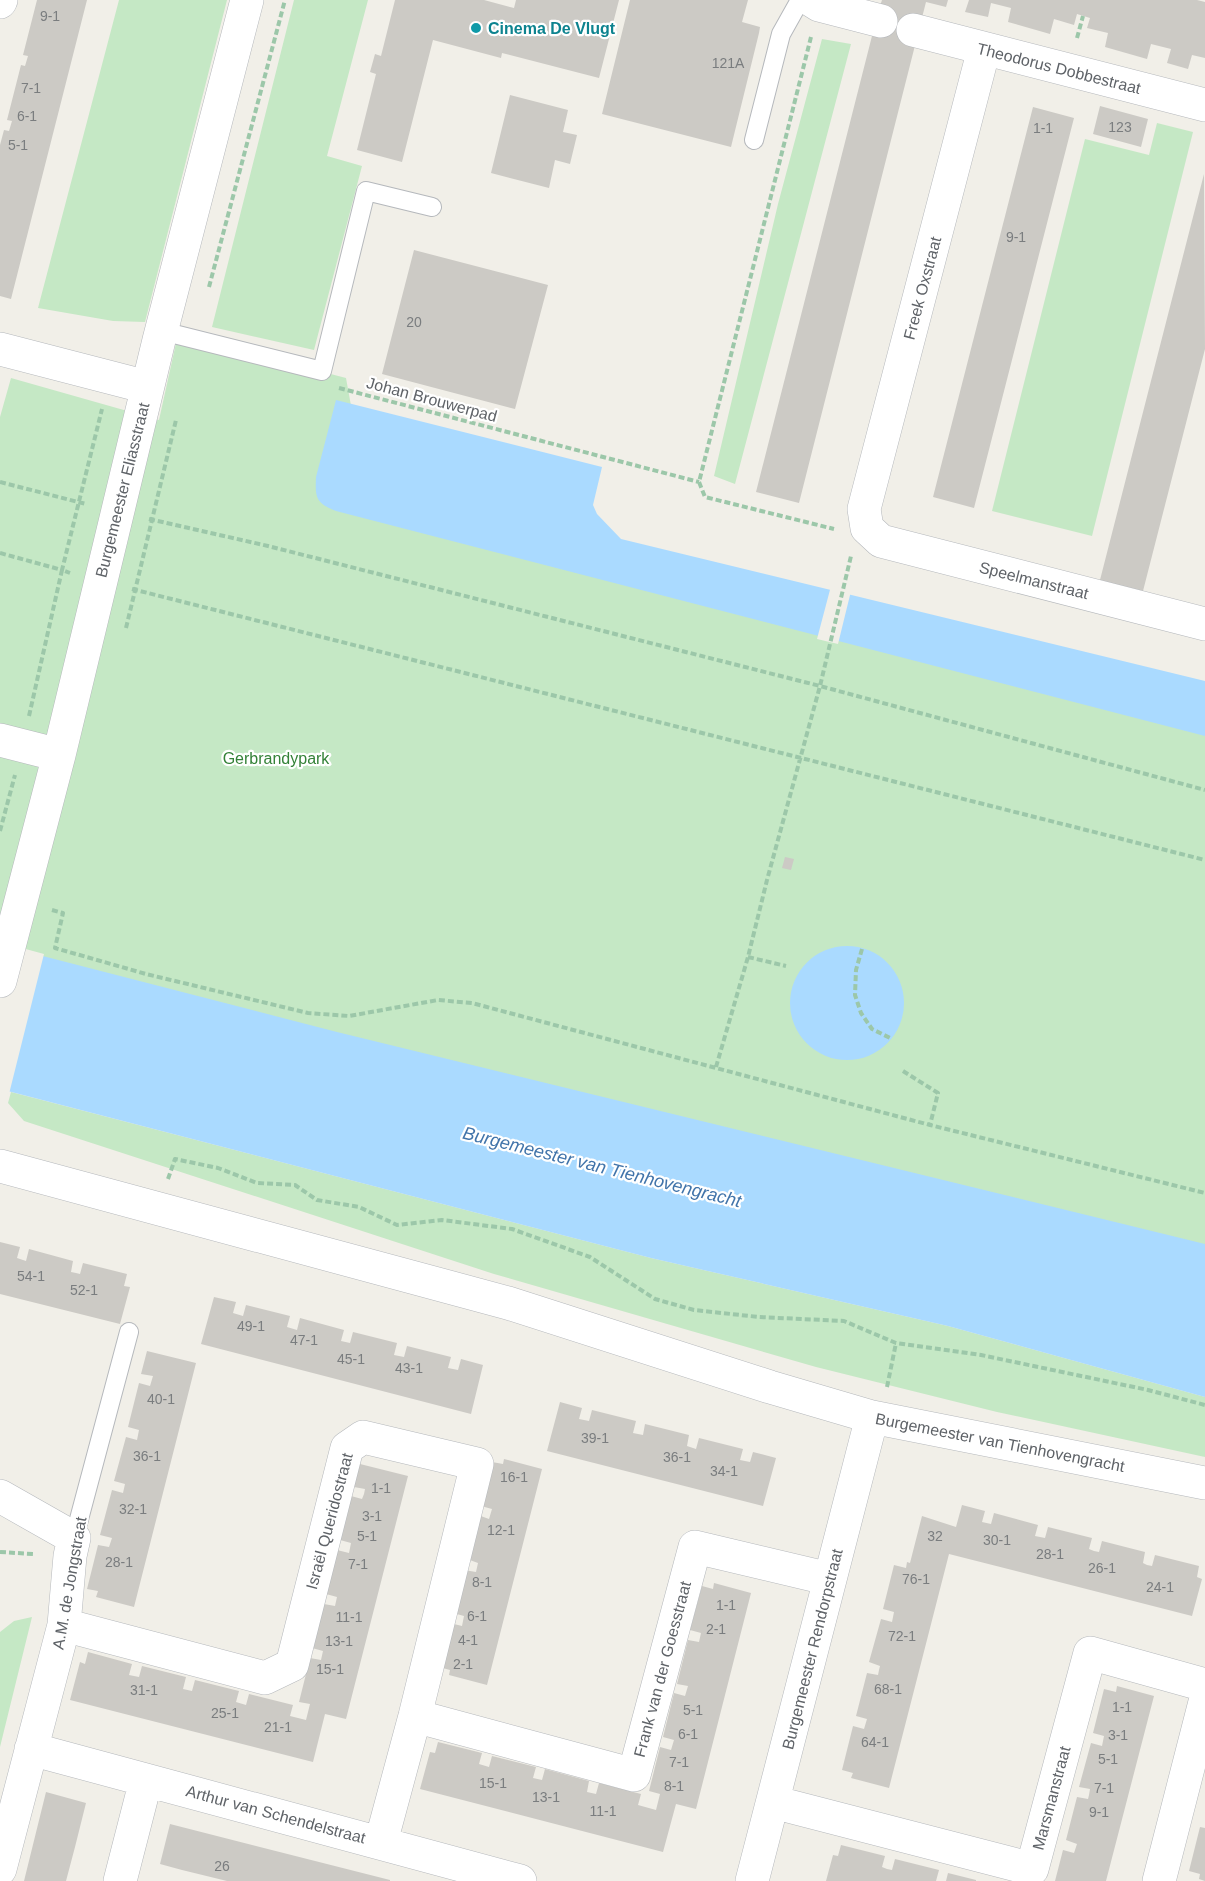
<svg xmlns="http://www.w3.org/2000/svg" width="1205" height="1881" viewBox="0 0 1205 1881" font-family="Arial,sans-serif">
<rect width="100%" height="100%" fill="#f1efe8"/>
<path fill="#c5e8c5" d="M119 0H227L145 322 113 321 38 308Z
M294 0H368L327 156 362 166 314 350 212 327Z
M822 39 851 44 735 484 714 476 778 204Z
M1157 123 1193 132 1092 536 992 511 1085 139 1149 155Z
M178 334 346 378 368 500 1205 720V1276L0 971V417L11 378 159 420Z
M11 1092 651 1258 948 1326 1205 1397V1457L997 1412 816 1367 494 1274 24 1121 8 1103Z
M32 1617 0 1747V1632L14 1621Z"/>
<path fill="#aadaff" d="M336 400 602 467 593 505 597 514 621 539 1205 681V736L336 511C316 503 315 498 316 477Z
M0 945 337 1032 1205 1244V1397L948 1326 651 1258 0 1089Z
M790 1003a57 57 0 1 1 114 0a57 57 0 1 1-114 0Z"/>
<path fill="#f1efe8" d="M831 586 851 591 838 644 817 639Z
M0 942 44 954 9 1094 0 1092Z"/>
<path fill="#cccac5" d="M37 0H87L11 299 0 296V145L4 130 9 131 12 121 7 120 21 65 25 66 28 56 23 55Z
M395 0H484L514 8 516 0H619L599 78 502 53 501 58 433 40 402 162 357 150 376 74 370 72 375 54 381 56Z
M630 0H748L742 22 760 27 759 33 731 147 602 114Z
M882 0H948L946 7 926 2 799 503 756 492 872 36 876 37 884 8 880 6Z
M969 0H1197L1205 2V58L1192 55 1188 69 1167 63 1171 49 1151 44 1147 59 1105 47 1108 33 1087 28 1090 18 1077 14 1074 25 1054 19 1050 34 1008 22 1011 8 991 3 988 17 965 12Z
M510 95 568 110 563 132 577 135 570 164 555 160 549 188 491 173Z
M1100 106 1148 119 1141 147 1093 134Z
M1033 107 1074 118 974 508 933 497Z
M1204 174 1205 349 1143 591 1100 580Z
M414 250 548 285 515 409 382 374Z
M785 857 794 859 791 870 782 868Z
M0 1242 20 1247 17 1258 26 1261 29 1249 73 1261 71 1272 76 1273 80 1274 83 1263 127 1274 124 1286 130 1287 120 1324 0 1294Z
M214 1297 236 1302 233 1313 243 1316 246 1305 290 1316 287 1327 297 1330 300 1318 344 1330 341 1341 350 1343 353 1332 397 1343 394 1355 404 1357 407 1346 451 1357 448 1368 458 1370 461 1359 483 1365 471 1414 201 1344Z
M147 1351 196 1363 134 1607 96 1597 98 1591 87 1589 98 1545 109 1547 112 1538 100 1535 112 1490 123 1493 125 1484 114 1481 126 1437 137 1440 139 1430 128 1427 139 1383 150 1386 153 1376 141 1374Z
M560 1402 582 1408 579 1419 589 1421 592 1410 636 1421 633 1433 643 1435 645 1424 689 1435 687 1446 696 1449 699 1438 743 1449 740 1460 750 1462 753 1452 776 1458 763 1506 547 1451Z
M504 1459 542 1469 487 1685 449 1675 450 1670 439 1667 450 1623 462 1626 464 1616 453 1613 464 1570 476 1572 478 1563 467 1559 478 1515 489 1519 492 1509 481 1506 492 1462 503 1464Z
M360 1464 408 1476 346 1719 325 1714 313 1762 70 1700 80 1662 85 1664 88 1652 132 1664 129 1675 139 1677 142 1666 186 1677 183 1689 192 1691 195 1680 239 1691 236 1702 246 1705 249 1694 293 1705 290 1716 306 1720 310 1704 299 1702 310 1658 321 1660 323 1651 312 1648 324 1604 335 1606 337 1597 326 1594 337 1550 349 1553 351 1543 340 1540 351 1496 362 1499 364 1494 365 1489 354 1487Z
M962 1505 985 1511 982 1522 991 1524 994 1513 1038 1525 1035 1536 1045 1538 1048 1527 1092 1538 1089 1549 1094 1551 1099 1552 1102 1541 1145 1552 1143 1563 1147 1565 1152 1566 1155 1555 1199 1566 1197 1577 1202 1579 1192 1616 949 1554 889 1788 851 1778 853 1773 842 1770 853 1726 864 1729 867 1719 856 1716 867 1673 878 1675 879 1670 880 1666 869 1662 881 1619 892 1622 894 1612 883 1609 894 1565 906 1568 907 1562 910 1563 922 1516 956 1527Z
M714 1583 751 1593 696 1809 676 1804 663 1852 420 1789 430 1752 435 1753 438 1742 482 1753 479 1764 489 1767 492 1756 536 1767 533 1778 542 1780 545 1769 589 1781 587 1792 596 1794 599 1783 641 1794 638 1805 656 1810 660 1794 649 1791 660 1747 671 1750 674 1740 663 1737 674 1693 685 1696 688 1686 677 1684 688 1640 699 1642 701 1633 690 1630 702 1586 713 1589Z
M1117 1686 1154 1696 1106 1881H1055L1063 1850 1074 1853 1077 1844 1066 1840 1077 1797 1088 1799 1089 1795 1090 1789 1079 1787 1091 1743 1102 1746 1104 1736 1093 1733 1104 1689 1116 1692Z
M46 1792 86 1803 75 1847 66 1881H24Z
M170 1824 390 1880V1881H227L182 1870 160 1864Z
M1200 1827 1205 1828V1881L1199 1879 1200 1874 1189 1871Z
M841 1845 885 1856 882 1867 887 1869 892 1870 895 1859 939 1870 936 1881H826L833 1855 838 1856Z
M948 1873 976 1880V1881H946Z"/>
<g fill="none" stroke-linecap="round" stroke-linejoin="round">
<defs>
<path id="lane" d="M754 140 781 34 800 0
M162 331 322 371 366 191 432 207
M74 1538 129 1332"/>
<path id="street" d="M811 0 819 5 881 21
M0 2 1 0
M913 30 1205 105
M984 49 864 509 867 528 881 541 1205 624
M0 349 147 387
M0 740 59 755
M0 981 59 755 159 340 247 0
M0 1166 508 1303 770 1387 872 1417 1205 1483
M0 1496 74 1538 70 1556 64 1625 0 1869
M64 1625 265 1678 292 1665 347 1448 363 1437 477 1464 415 1716 381 1842
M415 1716 634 1775 695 1547 830 1579
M31 1749 520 1881
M773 1802 1032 1869 1090 1653 1205 1685
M120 1881 146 1780
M752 1881 872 1417
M1159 1881 1205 1702"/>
</defs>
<use href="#lane" stroke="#b5b8bc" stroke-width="20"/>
<use href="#street" stroke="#b5b8bc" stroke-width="34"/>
<path stroke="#9cc7a9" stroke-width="4" stroke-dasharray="6 3" stroke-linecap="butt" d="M811 37 699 482 705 497 834 529
M1077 38 1083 16
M209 287 285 0
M339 388 699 482
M0 482 86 504
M149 519 268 546 820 686 1205 790
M0 553 62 570 102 409
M132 589 1205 860
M126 628 176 420
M29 716 62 570 70 573
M0 831 15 775
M52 910 63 913 55 948 146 974 308 1013 349 1016 438 1000 472 1003 930 1125 1205 1193
M862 949 856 970 855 995 861 1013 872 1029 892 1039
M748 957 786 966
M716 1067 748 957 767 880 820 686 851 556
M903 1071 938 1093 930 1125
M168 1179 175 1159 218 1168 257 1183 295 1185 317 1200 359 1207 397 1225 442 1220 512 1229 590 1257 655 1299 694 1310 759 1317 844 1321 896 1343 981 1355 1148 1390 1205 1405
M887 1387 896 1343
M0 1552 33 1554"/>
<use href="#lane" stroke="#fff" stroke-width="18"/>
<use href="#street" stroke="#fff" stroke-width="33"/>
</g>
<circle fill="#0f9aa8" stroke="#fff" stroke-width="2" cx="476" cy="28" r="6"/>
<g text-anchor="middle" stroke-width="4.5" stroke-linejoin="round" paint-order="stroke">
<g font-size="14" fill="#7a7d7f">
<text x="50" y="21">9-1</text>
<text x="728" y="68">121A</text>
<text x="31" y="93">7-1</text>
<text x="27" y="121">6-1</text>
<text x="1120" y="132">123</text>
<text x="1043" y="133">1-1</text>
<text x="18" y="150">5-1</text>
<text x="1016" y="242">9-1</text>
<text x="414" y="327">20</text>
<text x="31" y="1281">54-1</text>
<text x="84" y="1295">52-1</text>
<text x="251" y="1331">49-1</text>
<text x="304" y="1345">47-1</text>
<text x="351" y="1364">45-1</text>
<text x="409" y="1373">43-1</text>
<text x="161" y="1404">40-1</text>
<text x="595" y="1443">39-1</text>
<text x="147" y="1461">36-1</text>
<text x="677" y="1462">36-1</text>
<text x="724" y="1476">34-1</text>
<text x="514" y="1482">16-1</text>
<text x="381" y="1493">1-1</text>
<text x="133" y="1514">32-1</text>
<text x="372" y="1521">3-1</text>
<text x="501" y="1535">12-1</text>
<text x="367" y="1541">5-1</text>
<text x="935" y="1541">32</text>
<text x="997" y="1545">30-1</text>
<text x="1050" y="1559">28-1</text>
<text x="119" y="1567">28-1</text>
<text x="358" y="1569">7-1</text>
<text x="1102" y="1573">26-1</text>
<text x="916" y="1584">76-1</text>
<text x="482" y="1587">8-1</text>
<text x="1160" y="1592">24-1</text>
<text x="726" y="1610">1-1</text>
<text x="477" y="1621">6-1</text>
<text x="349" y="1622">11-1</text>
<text x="716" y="1634">2-1</text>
<text x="902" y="1641">72-1</text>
<text x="468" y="1645">4-1</text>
<text x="339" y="1646">13-1</text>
<text x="463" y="1669">2-1</text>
<text x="330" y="1674">15-1</text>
<text x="888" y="1694">68-1</text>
<text x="144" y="1695">31-1</text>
<text x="1122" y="1712">1-1</text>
<text x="693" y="1715">5-1</text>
<text x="225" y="1718">25-1</text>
<text x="278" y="1732">21-1</text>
<text x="688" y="1739">6-1</text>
<text x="1118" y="1740">3-1</text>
<text x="875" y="1747">64-1</text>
<text x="1108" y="1764">5-1</text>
<text x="679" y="1767">7-1</text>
<text x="493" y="1788">15-1</text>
<text x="674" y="1791">8-1</text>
<text x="1104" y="1793">7-1</text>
<text x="546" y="1802">13-1</text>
<text x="603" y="1816">11-1</text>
<text x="1099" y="1817">9-1</text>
<text x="222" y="1871">26</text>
</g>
<g font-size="16" font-weight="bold" fill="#0d838f" stroke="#fff" text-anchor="start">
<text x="488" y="34">Cinema De Vlugt</text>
</g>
<g font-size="16" fill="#5f6368" stroke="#fff">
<text transform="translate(1059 68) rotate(14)" y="6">Theodorus Dobbestraat</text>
<text transform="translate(922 288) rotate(-75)" y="6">Freek Oxstraat</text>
<text transform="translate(432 399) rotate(15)" y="6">Johan Brouwerpad</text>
<text transform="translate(122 490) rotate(-76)" y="6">Burgemeester Eliasstraat</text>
<text transform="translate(1034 580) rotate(14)" y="6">Speelmanstraat</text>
<text transform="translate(1000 1442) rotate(11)" y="6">Burgemeester van Tienhovengracht</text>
<text transform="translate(329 1521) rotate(-75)" y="6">Israël Queridostraat</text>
<text transform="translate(69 1583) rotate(-80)" y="6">A.M. de Jongstraat</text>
<text transform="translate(812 1649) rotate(-76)" y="6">Burgemeester Rendorpstraat</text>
<text transform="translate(662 1669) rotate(-75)" y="6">Frank van der Goesstraat</text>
<text transform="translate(1051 1798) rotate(-75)" y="6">Marsmanstraat</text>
<text transform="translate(276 1814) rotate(15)" y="6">Arthur van Schendelstraat</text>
</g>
<g font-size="16" fill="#348238" stroke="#fff">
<text x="276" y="764">Gerbrandypark</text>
</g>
<g font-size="18" font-style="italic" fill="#4174aa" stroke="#fff">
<text transform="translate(602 1167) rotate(14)" y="6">Burgemeester van Tienhovengracht</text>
</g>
</g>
</svg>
